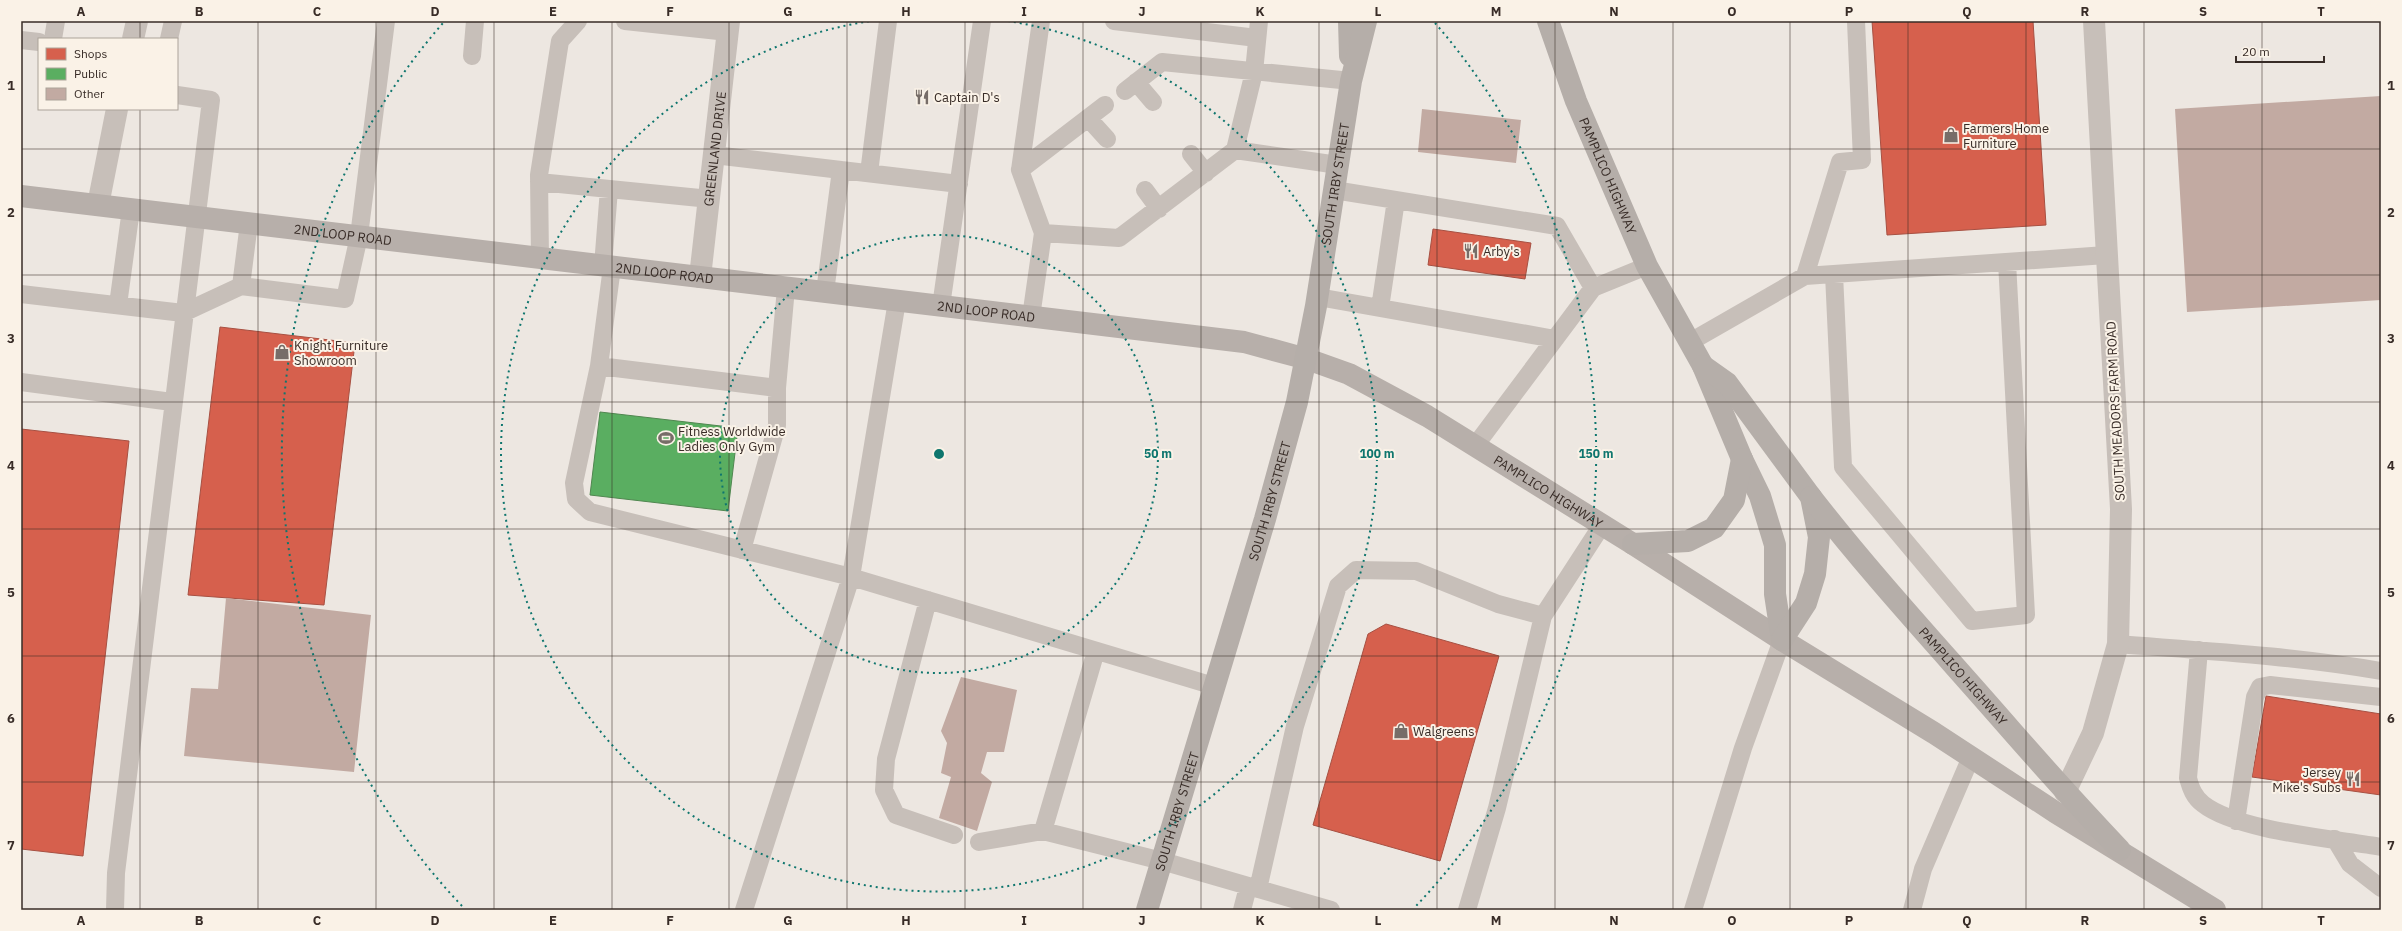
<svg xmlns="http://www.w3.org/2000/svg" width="2402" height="931" viewBox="0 0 2402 931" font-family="'IBM Plex Sans',sans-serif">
<rect width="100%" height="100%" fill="#ede7e1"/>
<path fill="#d6604d" stroke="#a75042" d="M1872 21H2033L2046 225 1887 235Z
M1433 229 1531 243 1525 279 1428 265Z
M220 327 355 343 324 605 188 595Z
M21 429 129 441 83 856 21 849Z
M1386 624 1499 656 1440 861 1313 825 1368 634Z
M2266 696 2381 714V795L2252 777Z"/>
<path fill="#5aae61" stroke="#508750" d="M600 412 738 428 728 511 590 495Z"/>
<path fill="#c2aaa2" d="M2381 96V300L2187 312 2175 109Z
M1422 109 1521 120 1516 163 1418 152Z
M226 598 371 615 354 772 184 756 191 688 218 689Z
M961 677 1017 690 1004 752H987L981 773 992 782 977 831 939 818 951 777 941 773 947 743 941 731Z"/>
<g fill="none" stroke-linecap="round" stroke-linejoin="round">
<path stroke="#c7bfb9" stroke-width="18" d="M625 21 728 32
M1114 21 1257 38
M53 39 56 21
M169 39 173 21
M21 40 39 42
M472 56 475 21
M1136 82 1153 102
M1125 91 1162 62 1351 81
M1088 118 1107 139
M1235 150 1338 165
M1191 154 1206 173
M714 155 959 184
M1020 170 1041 21
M869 173 888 21
M539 182 710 199
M1145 190 1159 209
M1334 190 1557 226 1593 288
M1043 233 1119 238 1235 150 1254 72 1259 21
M540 258 539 175 560 41 578 21
M603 266 609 189
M612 267 599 366 777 388 786 288
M1834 274 1843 467 1972 621 2026 615 2007 262
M1805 276 1840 162 1862 160 1856 21
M241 286 249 223
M825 292 841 170
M21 294 183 313 241 286 345 299 359 236 386 21
M1318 297 1555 339
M118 305 131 209
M941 306 982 21
M1380 308 1396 200
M1031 317 1043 233 1020 170 1105 105
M1690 342 1805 276 2106 255
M599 366 574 483 576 499 590 512 851 577 1214 686
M21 382 172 402
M1475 446 1593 288 1647 266
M742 550 777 425V388
M928 600 886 759 884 790 896 815 954 835
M2118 644C2206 651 2294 656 2381 671
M2199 650 2188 778C2191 789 2194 797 2203 804 2237 831 2336 839 2381 847
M2236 821 2255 697 2260 687 2270 685 2381 697
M1043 831 1096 651
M2335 839 2350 864 2381 888
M979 842 1043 831 1162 861 1331 910
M1258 889 1295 726 1338 586 1356 570 1416 571 1498 604 1543 616 1602 525
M115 910 116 873 211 100 177 95
M744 910 851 577 897 301
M1242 910 1248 887
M1467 910 1497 808 1543 616
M1693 910 1743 748 1782 640
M1912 910 1923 869 1971 757"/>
<g stroke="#c7bfb9" stroke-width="22">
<path d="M133 39 137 21"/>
<path d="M98 205 117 109"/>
<path id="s1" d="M700 277 729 21"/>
<path d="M2065 792 2093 733 2118 644 2121 509 2094 21"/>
</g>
<path stroke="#b7afaa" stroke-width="22" id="s2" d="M21 196 1244 342 1307 359 1349 374 1427 416 1633 544 1782 640 1934 733 2055 812 2215 910"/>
<g stroke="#b5aea9" stroke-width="22">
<path d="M1349 21 1350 56"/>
<path id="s3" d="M1548 21 1576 101 1647 266 1703 366 1742 459 1760 496 1775 545V594L1782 640"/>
<path d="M1703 366 1727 383 1811 497 1819 537 1815 574 1806 603 1782 640"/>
<path id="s4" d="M1811 497C1874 578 1943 652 2010 729 2046 770 2082 810 2120 850"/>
<path d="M1633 544 1688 541 1714 528 1734 500 1742 459"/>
<path id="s5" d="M1147 910 1265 519 1297 402 1316 306 1351 81 1366 21"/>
</g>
</g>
<path fill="none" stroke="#382c27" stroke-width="1" stroke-opacity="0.55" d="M140 21V39M258 21V910M376 21V910M494 21V910M612 21V910M729 21V910M847 21V910M965 21V910M1083 21V910M1201 21V910M1319 21V910M1437 21V910M1555 21V910M1673 21V910M1790 21V910M1908 21V910M2026 21V910M2144 21V910M2262 21V910M140 109V910M21 149H2381M21 275H2381M21 402H2381M21 529H2381M21 656H2381M21 782H2381"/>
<g fill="none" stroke="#0f766e" stroke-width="2" stroke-dasharray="2 4">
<circle cx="939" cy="454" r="219"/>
<path d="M1008 21A438 438 0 1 1 870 21"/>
<path d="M462 906A657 657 0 0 1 443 23M1435 23A657 657 0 0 1 1416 906"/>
</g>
<defs>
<symbol id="restaurant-bare" viewBox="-9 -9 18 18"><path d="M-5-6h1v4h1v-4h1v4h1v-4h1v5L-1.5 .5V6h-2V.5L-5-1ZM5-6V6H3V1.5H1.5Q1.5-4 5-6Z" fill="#776d68" stroke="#faf2e7" stroke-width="2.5" paint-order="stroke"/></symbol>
<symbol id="shop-bare" viewBox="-9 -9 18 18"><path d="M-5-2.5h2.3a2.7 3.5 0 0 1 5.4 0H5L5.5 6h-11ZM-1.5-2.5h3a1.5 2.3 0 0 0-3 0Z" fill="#776d68" stroke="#faf2e7" stroke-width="2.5" paint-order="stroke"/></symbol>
<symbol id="stadium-bare" viewBox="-9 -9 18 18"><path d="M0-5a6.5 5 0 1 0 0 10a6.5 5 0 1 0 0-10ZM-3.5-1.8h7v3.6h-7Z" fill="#776d68" stroke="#faf2e7" stroke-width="2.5" paint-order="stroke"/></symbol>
</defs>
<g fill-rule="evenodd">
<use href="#restaurant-bare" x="911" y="86" width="22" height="22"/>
<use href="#shop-bare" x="1940" y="124" width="22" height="22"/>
<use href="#restaurant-bare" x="1460" y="240" width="22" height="22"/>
<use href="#shop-bare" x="271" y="341" width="22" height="22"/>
<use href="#stadium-bare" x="655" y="427" width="22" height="22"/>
<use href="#shop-bare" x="1390" y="720" width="22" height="22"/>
<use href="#restaurant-bare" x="2342" y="768" width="22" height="22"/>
</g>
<g text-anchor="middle" stroke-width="4" stroke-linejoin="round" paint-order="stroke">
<g font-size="13" fill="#382c27" stroke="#faf2e7" text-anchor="start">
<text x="934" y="102">Captain D's</text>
<text x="1963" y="133">Farmers Home<tspan x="1963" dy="15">Furniture</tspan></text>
<text x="1483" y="256">Arby's</text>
<text x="294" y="350">Knight Furniture<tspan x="294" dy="15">Showroom</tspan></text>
<text x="678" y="436">Fitness Worldwide<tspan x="678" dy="15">Ladies Only Gym</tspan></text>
<text x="1413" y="736">Walgreens</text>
<text x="2341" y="777" text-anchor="end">Jersey<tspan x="2341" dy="15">Mike's Subs</tspan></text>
</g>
<g font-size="13" fill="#382c27" stroke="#faf2e7">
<text dy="5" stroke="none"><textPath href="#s1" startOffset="129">GREENLAND DRIVE</textPath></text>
<text dy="5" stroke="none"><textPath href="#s3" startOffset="166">PAMPLICO HIGHWAY</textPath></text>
<text dy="5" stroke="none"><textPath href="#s5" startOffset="751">SOUTH IRBY STREET</textPath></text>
<text dy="5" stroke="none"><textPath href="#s2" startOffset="324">2ND LOOP ROAD</textPath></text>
<text dy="5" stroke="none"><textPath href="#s2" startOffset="648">2ND LOOP ROAD</textPath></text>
<text dy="5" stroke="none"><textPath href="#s2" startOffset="972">2ND LOOP ROAD</textPath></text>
<text transform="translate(2115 411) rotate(-93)" y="5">SOUTH MEADORS FARM ROAD</text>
<text dy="5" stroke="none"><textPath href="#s2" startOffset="1573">PAMPLICO HIGHWAY</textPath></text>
<text dy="5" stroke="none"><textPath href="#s5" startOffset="427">SOUTH IRBY STREET</textPath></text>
<text dy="5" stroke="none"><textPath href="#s4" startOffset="235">PAMPLICO HIGHWAY</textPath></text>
<text dy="5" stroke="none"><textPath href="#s5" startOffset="103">SOUTH IRBY STREET</textPath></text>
</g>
</g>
<circle cx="939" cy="454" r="6" fill="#0f766e" stroke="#faf2e7" stroke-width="2"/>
<g font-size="12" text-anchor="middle" font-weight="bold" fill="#0f766e" stroke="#faf2e7" stroke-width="4" stroke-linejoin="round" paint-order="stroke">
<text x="1158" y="458">50 m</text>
<text x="1377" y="458">100 m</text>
<text x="1596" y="458">150 m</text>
</g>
<rect width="2402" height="931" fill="none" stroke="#faf2e7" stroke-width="44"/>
<rect x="38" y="38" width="140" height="72" fill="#faf2e7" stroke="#aca39a"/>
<rect x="46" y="48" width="20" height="12" fill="#d6604d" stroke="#aca39a"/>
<text x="74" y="58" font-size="12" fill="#382c27">Shops</text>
<rect x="46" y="68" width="20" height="12" fill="#5aae61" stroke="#aca39a"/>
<text x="74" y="78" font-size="12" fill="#382c27">Public</text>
<rect x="46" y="88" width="20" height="12" fill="#c2aaa2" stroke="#aca39a"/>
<text x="74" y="98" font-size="12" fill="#382c27">Other</text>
<path d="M2236 56v6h88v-6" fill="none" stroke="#382c27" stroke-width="2"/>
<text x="2242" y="56" font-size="12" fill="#382c27" stroke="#faf2e7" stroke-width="3" paint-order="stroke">20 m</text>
<rect x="22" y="22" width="2358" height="887" fill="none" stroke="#382c27" stroke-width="1.5"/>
<g font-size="13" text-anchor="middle" font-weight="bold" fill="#382c27">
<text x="81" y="16">A</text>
<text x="199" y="16">B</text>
<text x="317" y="16">C</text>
<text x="435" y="16">D</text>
<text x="553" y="16">E</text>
<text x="670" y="16">F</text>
<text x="788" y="16">G</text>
<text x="906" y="16">H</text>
<text x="1024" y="16">I</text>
<text x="1142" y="16">J</text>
<text x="1260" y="16">K</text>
<text x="1378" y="16">L</text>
<text x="1496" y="16">M</text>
<text x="1614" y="16">N</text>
<text x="1732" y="16">O</text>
<text x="1849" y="16">P</text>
<text x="1967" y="16">Q</text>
<text x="2085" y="16">R</text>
<text x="2203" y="16">S</text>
<text x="2321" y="16">T</text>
<text x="11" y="90">1</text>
<text x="2391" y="90">1</text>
<text x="11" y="217">2</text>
<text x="2391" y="217">2</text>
<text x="11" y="343">3</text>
<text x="2391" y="343">3</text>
<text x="11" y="470">4</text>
<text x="2391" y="470">4</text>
<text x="11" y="597">5</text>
<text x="2391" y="597">5</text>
<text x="11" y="723">6</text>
<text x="2391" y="723">6</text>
<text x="11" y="850">7</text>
<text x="2391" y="850">7</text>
<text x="81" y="925">A</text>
<text x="199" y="925">B</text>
<text x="317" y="925">C</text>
<text x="435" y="925">D</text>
<text x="553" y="925">E</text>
<text x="670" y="925">F</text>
<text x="788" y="925">G</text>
<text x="906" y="925">H</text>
<text x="1024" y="925">I</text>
<text x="1142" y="925">J</text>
<text x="1260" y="925">K</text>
<text x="1378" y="925">L</text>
<text x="1496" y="925">M</text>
<text x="1614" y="925">N</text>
<text x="1732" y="925">O</text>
<text x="1849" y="925">P</text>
<text x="1967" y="925">Q</text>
<text x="2085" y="925">R</text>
<text x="2203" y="925">S</text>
<text x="2321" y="925">T</text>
</g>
</svg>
